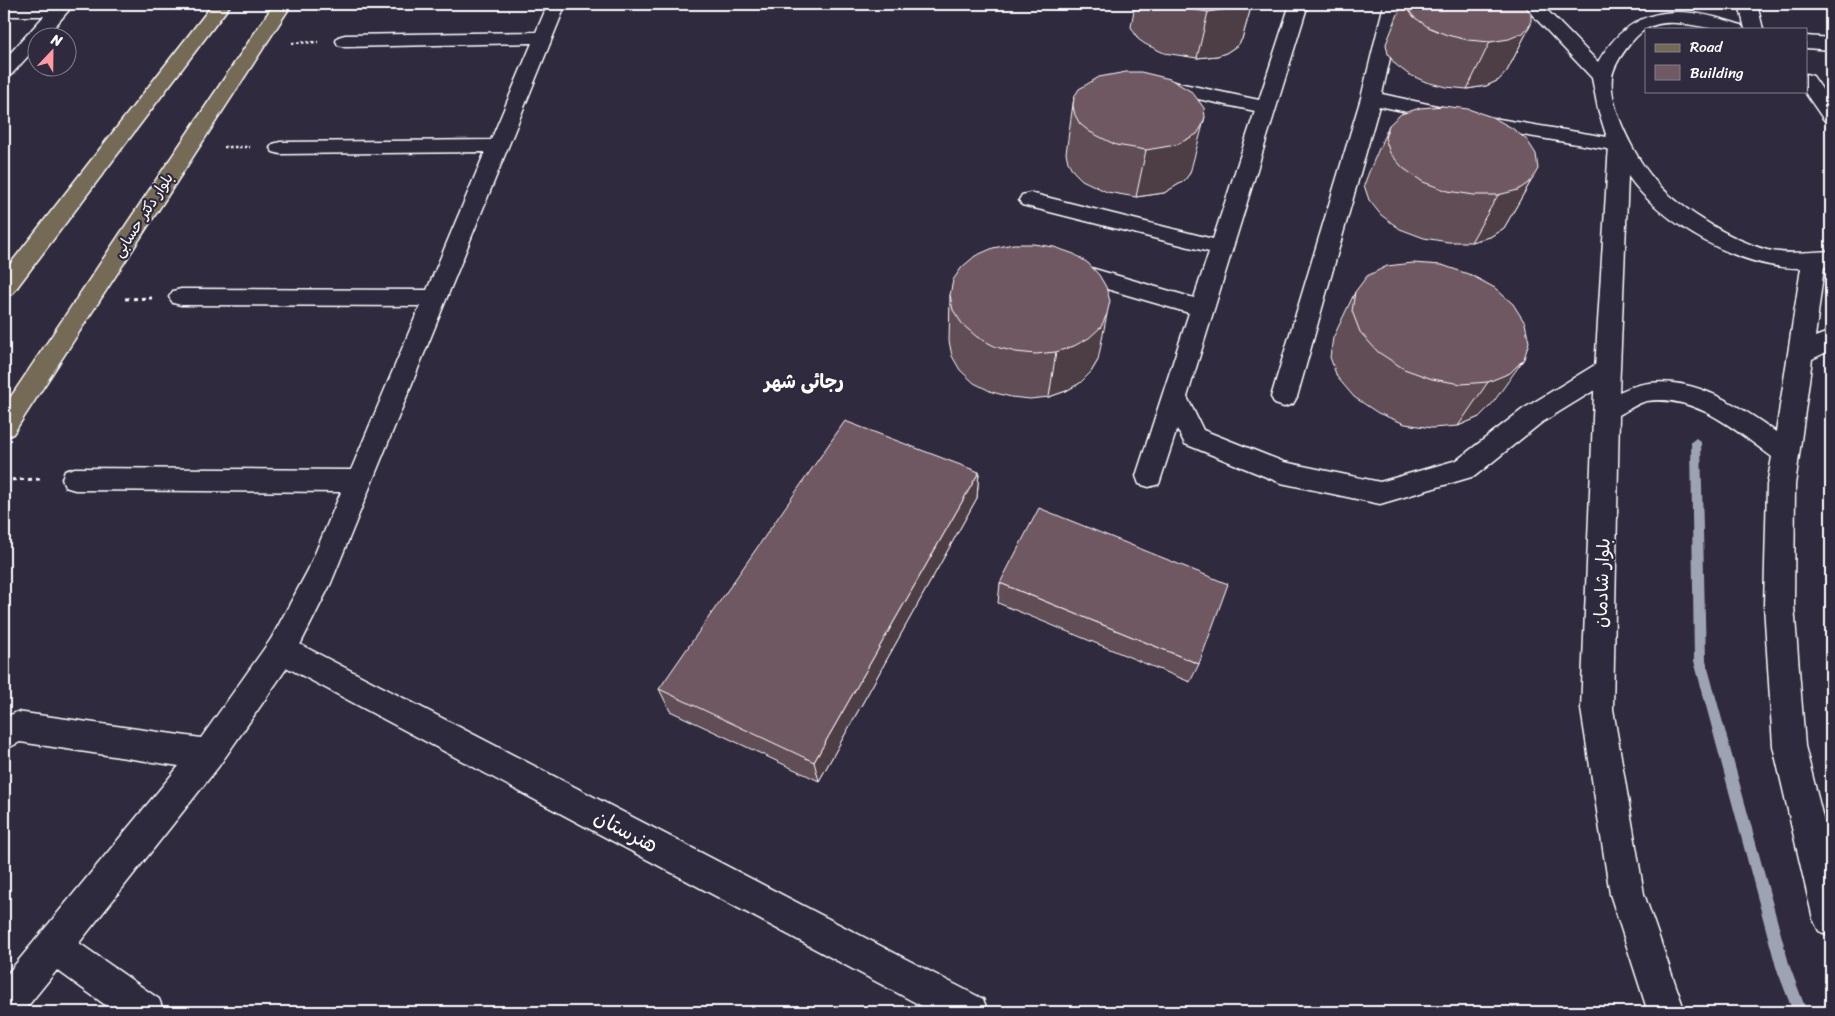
<svg xmlns="http://www.w3.org/2000/svg" width="1835" height="1016" viewBox="0 0 1835 1016" font-family="Sriracha,'Playpen Sans Arabic',sans-serif">
<rect width="100%" height="100%" fill="#2f2a3d"/>
<filter id="ink" filterUnits="userSpaceOnUse"><feTurbulence type="fractalNoise" baseFrequency=".02" numOctaves="2"/><feDisplacementMap in="SourceGraphic" scale="10" xChannelSelector="R" yChannelSelector="G"/><feConvolveMatrix kernelMatrix="1 2 1 2 8 2 1 2 1" color-interpolation-filters="sRGB"/></filter>
<g filter="url(#ink)">
<g fill="none" stroke-linecap="round" stroke-linejoin="round">
<path fill="#9da3b2" fill-rule="evenodd" d="M1696 438 1701 442 1706 661 1790 967 1807 1012H1793L1776 967 1694 661 1691 442Z"/>
<defs>
<path id="minor" d="M74 4 45 38H38V45L11 75 4 77V60L44 16H4V6Z
M548 4H566L331 583 293 659 219 766 79 943 159 999 164 1012H115L57 970 23 1012H4V978L179 766 20 742 4 750V718L17 712 201 738 271 639 308 570 341 492 75 490 65 487 62 479 65 471 75 468 351 470 420 306 181 305 173 303 169 297 173 291 181 289 427 290 485 152 280 154 273 152 270 148 273 144 280 142 491 140 532 43 345 47 338 45 336 41 338 37 345 35 536 32Z
M1290 4H1308L1187 397 1203 430 1284 462 1380 482 1457 460 1523 409 1598 363 1607 361 1616 363 1619 370 1616 377 1541 423 1475 476 1380 504 1281 483 1185 444 1177 429 1159 484 1149 487 1139 484 1136 476 1189 313 1059 275 1056 269 1059 263 1067 261 1194 298 1209 252 1022 205 1019 200 1022 195 1030 193 1213 239 1255 111 1155 90 1148 88 1145 84 1148 80 1155 78 1259 100Z
M1384 4H1402L1382 94 1487 117 1619 139 1626 141 1629 145 1626 149 1619 151 1487 129 1379 106 1297 397 1293 404 1284 407 1275 404 1271 397 1361 98Z
M1739 4H1757L1763 29H1745Z
M1806 36 1831 38V50L1806 48Z"/>
<path id="tertiary" d="M282 635 983 999 988 1012H933L271 659 267 649 271 639Z"/>
<path id="secondary" d="M1522 4H1541L1598 62C1633 2 1683 5 1741 25L1744 29C1735 29 1726 30 1717 29 1696 27 1667 16 1646 29 1634 36 1614 62 1612 77 1608 108 1638 164 1660 186 1685 212 1732 240 1767 250 1788 255 1810 252 1831 251V267H1824L1815 337 1831 331V350L1812 359 1795 485 1794 605 1805 746 1831 850V937L1819 931 1813 919 1773 746 1764 605 1767 485 1772 457C1735 430 1695 394 1647 401 1637 403 1627 411 1619 415L1613 709 1644 894 1685 1012H1648L1610 894 1581 709 1595 370 1609 144 1598 109 1592 78ZM1628 176C1662 225 1741 269 1801 268L1776 432C1730 399 1675 365 1619 392Z
M1806 74 1813 76 1831 102V122L1824 120 1804 91H1806Z"/>
<path id="primary" d="M213 4H231L12 294 4 296V272Z
M274 4H292L13 434 4 437V407Z"/>
</defs>
<use href="#minor" stroke="#fff" stroke-width="3"/>
<use href="#tertiary" stroke="#fff" stroke-width="3"/>
<use href="#secondary" stroke="#fff" stroke-width="3"/>
<use href="#primary" stroke="#fff" stroke-width="3"/>
<path stroke="#fff" stroke-width="2.5" stroke-dasharray="2.5 2.5" stroke-linecap="butt" d="M292 43 318 42
M224 147H250"/>
<path stroke="#fff" stroke-width="3" stroke-dasharray="4 4" stroke-linecap="butt" d="M125 299 152 298
M4 480 43 479"/>
<use href="#minor" fill="#2f2a3d" fill-rule="evenodd"/>
<use href="#tertiary" fill="#2f2a3d" fill-rule="evenodd"/>
<use href="#secondary" fill="#2f2a3d" fill-rule="evenodd"/>
<use href="#primary" fill="#746b55" fill-rule="evenodd"/>
</g>
<path fill="#604d54" stroke="#fff" d="M1135 4H1252L1242 39 1238 45 1226 53 1217 56 1197 58 1164 53 1145 44 1138 39 1131 27Z
M1402 4H1524L1531 24 1507 71 1499 80 1486 86 1467 89 1446 87 1426 82 1408 74 1395 64 1388 54 1386 44Z
M1074 97 1190 173 1184 181 1164 193 1136 197 1107 192 1082 180 1073 171 1068 162 1066 153Z
M1389 125 1531 181 1504 228 1490 237 1471 242H1448L1424 238 1400 229 1381 215 1369 200 1364 185 1369 172Z
M1471 275 1492 404 1479 417 1458 426 1432 428 1405 424 1378 413 1354 397 1337 377 1330 357 1333 338 1355 292Z
M950 295 1098 360 1091 372 1080 383 1066 391 1049 397 1030 399 1011 397 992 392 974 383 960 370 952 356 949 341Z
M979 472 977 498 819 781 670 711 659 689Z
M1000 583 1199 664 1190 682 998 603Z"/>
<path fill="#4e3e45" stroke="#fff" d="M1242 4H1252L1242 39 1238 45 1226 53 1217 56 1197 58 1208 12Z
M1531 24 1507 71 1499 80 1486 86 1467 89 1490 42Z
M1205 117 1190 173 1184 181 1164 193 1136 197 1146 150Z
M1531 181 1504 228 1490 237 1471 242 1498 195Z
M1107 314 1098 360 1091 372 1080 383 1066 391 1049 397 1056 352Z
M1524 359 1492 404 1479 417 1458 426 1488 382Z
M979 472 977 498 819 781 814 762Z"/>
<path fill="#705962" stroke="#fff" d="M1167 4H1242L1238 6 1229 9 1208 12 1174 7Z
M1406 4H1524L1531 14V24L1523 33 1509 39 1490 42 1468 40 1447 35 1428 27 1414 17 1406 7Z
M1126 72H1141L1170 79 1192 92 1204 108 1205 117 1202 126 1197 134 1176 145 1146 150 1116 145 1090 132 1080 124 1075 115 1073 106 1074 97 1079 89 1099 77Z
M1443 106 1468 109 1492 117 1512 128 1527 140 1536 154 1538 169 1531 181 1518 190 1498 195H1474L1448 191 1423 182 1403 168 1390 153 1385 138 1389 125 1401 114 1420 108Z
M1013 244H1033L1054 247 1074 254 1088 263 1099 275 1106 287 1110 301 1107 314 1101 327 1089 338 1074 346 1056 352 1036 354 1016 352 996 347 977 337 963 325 953 310 950 295 953 280 962 267 975 256 993 248Z
M1413 263 1442 265 1471 275 1495 288 1513 304 1525 323 1529 342 1524 359 1510 373 1488 382 1461 384 1432 379 1404 369 1378 352 1360 332 1352 311 1355 292 1367 276 1387 266Z
M845 421 979 472 814 762 659 689Z
M1039 508 1228 584 1199 664 1000 583Z"/>
</g>
<g text-anchor="middle" stroke-width="4.5" stroke-linejoin="round" paint-order="stroke">
<g font-size="15" fill="#fff" stroke="#2f2a3d">
<text transform="translate(143 215) rotate(-57)" y="5">بلوار دکتر حسابی</text>
</g>
<g font-size="18" fill="#fff" stroke="#2f2a3d">
<text transform="translate(1602 583) rotate(-88)" y="6">بلوار شادمان</text>
</g>
<g font-size="19" font-weight="bold" fill="#fff" stroke="#2f2a3d">
<text x="804" y="388">رجائی شهر</text>
</g>
<g font-size="21" fill="#fff" stroke="#2f2a3d">
<text transform="translate(626 831) rotate(28)" y="7">هنرستان</text>
</g>
</g>
<rect width="1835" height="1016" fill="none" stroke="#2f2a3d" stroke-width="20"/>
<rect x="10" y="10" width="1815" height="996" fill="none" stroke="#fff" stroke-width="2" filter="url(#ink)"/>
<rect x="1645" y="28" width="162" height="65" fill="#2f2a3d" stroke="#827f8b"/>
<rect x="1655" y="44" width="25" height="8" fill="#746b55" stroke="#827f8b"/>
<text x="1690" y="52" font-size="15" fill="#ffffff">Road</text>
<rect x="1655" y="65" width="25" height="15" fill="#705962" stroke="#827f8b"/>
<text x="1690" y="78" font-size="15" fill="#ffffff">Building</text>
<g transform="translate(52 52) rotate(22)"><circle r="24" fill="#2f2a3d" stroke="#827f8b"/>
<path d="M0-4L9 19L0 12L-9 19Z" fill="#ff9aa2"/>
<text y="-8" font-size="14" font-weight="bold" text-anchor="middle" fill="#ffffff">N</text>
</g>
</svg>
